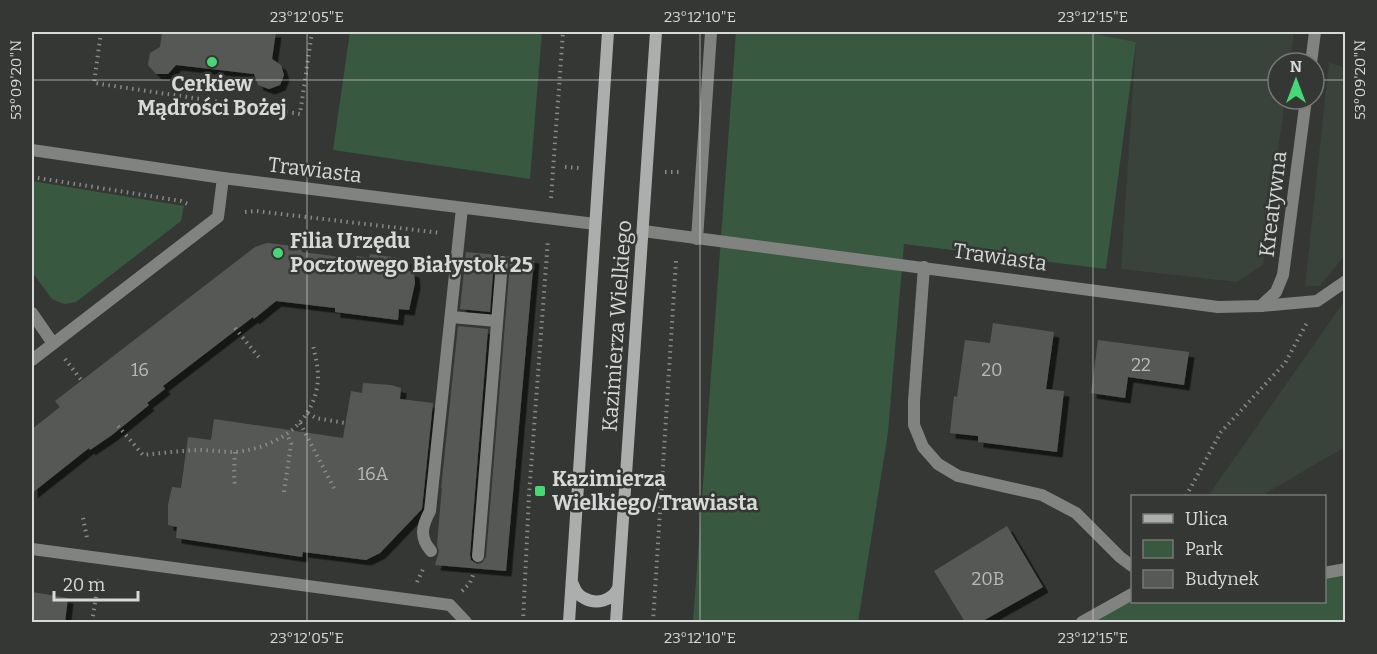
<svg xmlns="http://www.w3.org/2000/svg" width="1377" height="654" viewBox="0 0 1377 654" font-family="Bitter,serif">
<defs>
<filter id="shadow"><feDropShadow dx="5.5" dy="5.5" stdDeviation="0" flood-color="#0009"/></filter>
</defs>
<rect width="100%" height="100%" fill="#343734"/>
<path fill="#39423b" d="M1085 32H1294L1290 63H1278V99H1285L1263 265 1237 282 1121 269 1136 42Z
M1329 62 1345 68V255L1320 286H1305Z
M1345 300V447L1261 496H1208Z"/>
<path fill="#395840" d="M350 32H542L530 179 333 150Z
M736 32H1085L1136 42 1106 269 904 244 888 432 858 622H693Z
M32 181 184 206 181 221 76 302 64 304 52 299 32 272Z
M1345 567V622H1082L1132 595V602H1324L1325 570Z"/>
<path fill="#565956" filter="url(#shadow)" d="M162 32H276L272 59 281 65 284 75 280 85 269 89 258 85 254 74 176 65 168 74H156L148 65 150 53 160 47Z
M267 243 302 247V252L356 259 357 256 369 258 370 254 406 259 404 270 414 272 415 283 409 310 399 309 398 320 335 312V308L276 301 254 319 253 317 163 386 165 389 147 403 149 405 112 435 90 450 89 448 32 493V429L60 407 55 401 255 247Z
M466 252 498 255 494 261 490 312 460 309Z
M507 256 534 258 506 571 435 565 439 551 437 545 442 487 441 489 458 326 488 329 470 555 471 560 477 564 482 563 486 557 510 263Z
M993 323 1054 332 1046 389 1064 391 1057 452 978 442V436L950 433 954 396 957 397 965 340 990 343Z
M1098 340 1189 352 1184 385 1128 377 1125 398 1091 393Z
M363 383 391 385 401 388 400 399 433 403 422 509 380 553 366 560 303 552 302 557 176 538 177 527 168 525V505L172 487 181 488 188 437 211 440 214 419 343 438 351 391 362 393Z
M1007 526 1043 587 981 622H965L934 571Z
M32 592 68 598 65 622H32Z"/>
<g fill="none" stroke-linecap="round" stroke-linejoin="round">
<path stroke="#888a88" stroke-width="4" stroke-dasharray="1.5 4.5" stroke-linecap="butt" d="M101 32 94 83 300 114 312 32
M565 167 579 168
M665 172H681
M32 177 181 201 190 205
M551 198 563 32
M245 212 256 211 441 233
M235 328 261 360
M65 359 82 381
M308 413 316 418 345 423
M300 423 335 490
M118 426 143 455C161 453 179 451 198 450 210 450 222 452 234 452 276 449 317 422 318 377 318 366 315 355 313 345
M235 452 234 475 235 485
M284 492 291 444 287 434
M1186 496 1221 432 1285 363 1308 321
M83 518 87 538
M417 582 424 567
M462 591 470 583 473 575
M92 622 99 577
M523 622 529 495 548 239
M653 622 676 261"/>
<path stroke="#818381" stroke-width="12" d="M697 239 711 32
M924 267 914 401V425L923 447 938 464 958 476 1042 495 1076 513 1120 557 1132 566
M1261 306 1317 301 1346 281
M32 313 52 342
M451 317 497 321
M32 360 218 217 223 178
M431 551C419 537 422 526 430 511L462 208
M478 556 502 262
M1324 573 1346 569
M1082 622 1132 594"/>
<path stroke="#818381" stroke-width="12" d="M1311 63 1315 32
M32 150 223 178 595 224
M643 231 1218 307 1261 306 1276 292 1283 275 1306 99
M32 549 450 605 466 622"/>
<path stroke="#abaeac" stroke-width="12" d="M572 582C575 589 577 595 584 598 596 605 612 601 618 588
M569 622 608 32
M616 622 656 32"/>
</g>
<path fill="none" stroke="#d7d9d8" stroke-width="1.5" stroke-opacity="0.45" d="M307 32V622M700 32V622M1093 32V622M32 80H1278M1314 80H1346"/>
<g fill="#48d778" stroke="#343734" stroke-width="2">
<circle cx="212" cy="62" r="6"/>
<circle cx="278" cy="253" r="6"/>
<rect x="534" y="485" width="12" height="12" rx="3"/>
</g>
<g text-anchor="middle" stroke-width="5" stroke-linejoin="round" paint-order="stroke">
<g font-size="18" fill="#b7b9b8">
<text x="1141" y="371">22</text>
<text x="140" y="376">16</text>
<text x="992" y="376">20</text>
<text x="373" y="480">16A</text>
<text x="988" y="585">20B</text>
</g>
<g font-size="21" font-weight="bold" fill="#d7d9d8" stroke="#343734" text-anchor="start">
<text x="212" y="91" text-anchor="middle">Cerkiew<tspan x="212" dy="24">Mądrości Bożej</tspan></text>
<text x="290" y="248">Filia Urzędu<tspan x="290" dy="24">Pocztowego Białystok 25</tspan></text>
<text x="552" y="486">Kazimierza<tspan x="552" dy="24">Wielkiego/Trawiasta</tspan></text>
</g>
<g font-size="21" fill="#d7d9d8" stroke="#343734">
<text transform="translate(315 170) rotate(7)" y="7">Trawiasta</text>
<text transform="translate(1273 204) rotate(-83)" y="7">Kreatywna</text>
<text transform="translate(1000 257) rotate(8)" y="7">Trawiasta</text>
<text transform="translate(617 326) rotate(-86)" y="7">Kazimierza Wielkiego</text>
</g>
</g>
<rect width="1377" height="654" fill="none" stroke="#343734" stroke-width="66"/>
<rect x="1131" y="495" width="195" height="108" fill="#343734" stroke="#757876" stroke-width="1.5"/>
<rect x="1143" y="514" width="30" height="9" fill="#abaeac" stroke="#757876" stroke-width="1.5"/>
<text x="1185" y="525" font-size="18" fill="#d7d9d8">Ulica</text>
<rect x="1143" y="540" width="30" height="18" fill="#395840" stroke="#757876" stroke-width="1.5"/>
<text x="1185" y="555" font-size="18" fill="#d7d9d8">Park</text>
<rect x="1143" y="570" width="30" height="18" fill="#565956" stroke="#757876" stroke-width="1.5"/>
<text x="1185" y="585" font-size="18" fill="#d7d9d8">Budynek</text>
<g transform="translate(1296 81)"><circle r="28" fill="#343734" stroke="#757876" stroke-width="1.5"/>
<path d="M0-4.5L10 22L0 15L-10 22Z" fill="#48d778"/>
<text y="-9" font-size="16" font-weight="bold" text-anchor="middle" fill="#d7d9d8">N</text>
</g>
<path d="M54 591v9h84v-9" fill="none" stroke="#d7d9d8" stroke-width="3"/>
<text x="63" y="591" font-size="18" fill="#d7d9d8" stroke="#343734" stroke-width="4.5" paint-order="stroke">20 m</text>
<rect x="33" y="33" width="1311" height="588" fill="none" stroke="#d7d9d8" stroke-width="2"/>
<g font-size="15" text-anchor="middle" fill="#d7d9d8">
<text x="307" y="22">23°12'05"E</text>
<text x="700" y="22">23°12'10"E</text>
<text x="1093" y="22">23°12'15"E</text>
<text transform="translate(16 80) rotate(-90)" y="5">53°09'20"N</text>
<text transform="translate(1360 80) rotate(-90)" y="5">53°09'20"N</text>
<text x="307" y="643">23°12'05"E</text>
<text x="700" y="643">23°12'10"E</text>
<text x="1093" y="643">23°12'15"E</text>
</g>
</svg>
